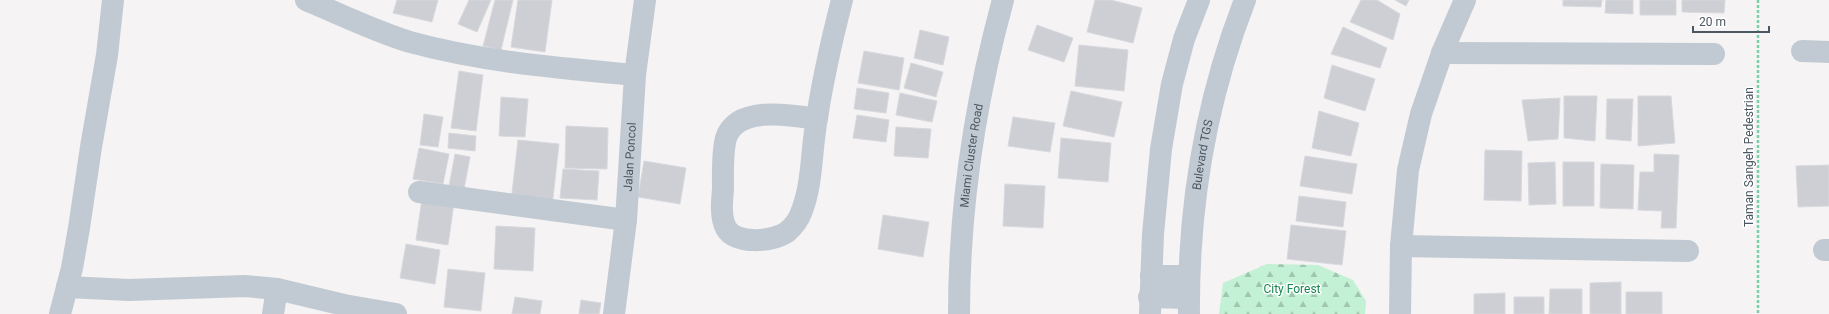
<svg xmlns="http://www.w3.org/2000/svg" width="1829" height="314" viewBox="0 0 1829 314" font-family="Roboto,sans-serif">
<defs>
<pattern id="forest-firs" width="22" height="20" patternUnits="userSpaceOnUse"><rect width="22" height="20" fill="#c3f1d5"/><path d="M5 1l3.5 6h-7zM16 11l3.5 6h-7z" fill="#a0c6b0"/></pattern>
</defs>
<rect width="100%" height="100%" fill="#f5f3f3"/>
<path fill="url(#forest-firs)" d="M1267 264 1318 265 1353 280 1366 301 1365 314H1219L1223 283Z"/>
<path fill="#cdcfd5" stroke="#d7d9de" d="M397 0H438L432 22 393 13Z
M469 0H491L477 32 458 24Z
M495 0H513L501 50 483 46Z
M518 0H552L545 52 511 47Z
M1095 0H1111L1142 8 1133 43 1087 32Z
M1361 0H1377L1400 14 1393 40 1350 22Z
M1395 0H1409L1406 6Z
M1563 0H1602L1601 7 1563 6Z
M1606 0H1633V14L1605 13Z
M1640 0H1676V15H1640Z
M1682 0H1725L1724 13 1682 12Z
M1037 25 1073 38 1064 62 1028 50Z
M1343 27 1387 48 1380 68 1331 54Z
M920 30 949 37 943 65 914 58Z
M1079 45 1128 50 1124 91 1075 86Z
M864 51 904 58 899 90 858 83Z
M911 63 943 72 936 97 904 88Z
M1332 65 1375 79 1365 111 1324 98Z
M459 71 483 75 476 131 451 128Z
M857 88 889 93 886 113 854 109Z
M1071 91 1122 102 1114 137 1063 126Z
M900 93 937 101 932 122 896 115Z
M1564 96H1597L1595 141 1564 138Z
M1638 96H1671L1675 143 1638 146Z
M501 97 528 99 525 137 499 136Z
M1560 98 1558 139 1528 141 1522 100Z
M1607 99H1633L1631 141 1606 139Z
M1319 111 1359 123 1351 156 1312 148Z
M424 114 443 117 438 147 420 145Z
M857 115 889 120 886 142 853 138Z
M1013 117 1055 123 1050 152 1008 146Z
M566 126 608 128 607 169 565 168Z
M896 127 931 129 928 158 894 156Z
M449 133 476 136 475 151 448 148Z
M1061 138 1111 143 1108 182 1058 178Z
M518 140 559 144 552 207 511 202Z
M419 148 449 154 443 184 413 179Z
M1485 150 1522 151 1521 201 1484 200Z
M455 154 470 157 464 189 449 186Z
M1654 154 1679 155 1676 228H1661L1662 211 1638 210 1640 172H1654Z
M1305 156 1357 164 1352 194 1300 186Z
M644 161 686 168 680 204 638 197Z
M1555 162 1556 204 1529 205 1528 163Z
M1563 162H1594V206H1563Z
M1601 164 1634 165 1633 209 1600 208Z
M1829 165V206L1798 207 1796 166Z
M563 169 599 171 597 200 560 198Z
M1005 184 1045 186 1043 228 1003 226Z
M1299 196 1346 202 1343 227 1296 221Z
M422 199 454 203 448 245 416 240Z
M883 215 929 222 923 257 878 249Z
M1291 225 1346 231 1342 265 1287 259Z
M496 226 535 228 533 271 494 269Z
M406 244 440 250 435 284 400 278Z
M448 269 485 273 481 311 444 307Z
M1621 282V314H1590V283Z
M1550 289H1582V314H1549Z
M1626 292H1662V314H1626Z
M1505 293V314H1474V294Z
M515 297 542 301 540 314H512Z
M1514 297H1544V314H1514Z
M581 300 601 303 599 314H579Z"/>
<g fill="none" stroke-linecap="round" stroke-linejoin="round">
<path stroke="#7ad0a6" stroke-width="2.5" stroke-dasharray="3 2" stroke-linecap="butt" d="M1758 0V314"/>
<g stroke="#c1cad2" stroke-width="22">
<path d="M306 0C340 14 374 31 410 42 483 62 559 68 635 75"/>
<path d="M1802 51 1829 52"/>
<path d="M1442 53 1714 54"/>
<path d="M817 119C791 115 737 105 726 138 722 153 723 173 723 189 722 201 720 216 726 228 735 245 773 242 787 232 793 227 798 221 801 213 813 184 811 149 817 118 823 78 832 39 842 0"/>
<path d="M419 192 626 220"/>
<path d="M1401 246 1688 251"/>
<path d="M1824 250H1829"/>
<path d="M1151 276H1189"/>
<path d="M67 287 129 290 245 286 277 289 344 305 396 314"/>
<path d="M1149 297 1188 298"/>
<path d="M60 314 72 268 79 228 91 147 107 55 113 0"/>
<path d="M273 314 277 289"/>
<path id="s1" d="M614 314 626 220 635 75 645 0"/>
<path id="s2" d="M959 314C959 208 975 102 1003 0"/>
<path d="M1150 314 1153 234 1161 149 1172 84 1184 39 1199 0"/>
<path id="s3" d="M1189 314C1188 207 1206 100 1245 0"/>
<path d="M1400 314 1401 246 1408 170 1421 114 1442 53 1465 0"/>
</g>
</g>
<g text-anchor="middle" stroke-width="3" stroke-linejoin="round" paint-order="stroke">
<g font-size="12" fill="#4a5661" stroke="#fff">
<text dy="4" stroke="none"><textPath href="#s3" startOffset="160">Bulevard TGS</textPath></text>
<text dy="4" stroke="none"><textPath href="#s2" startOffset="159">Miami Cluster Road</textPath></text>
<text dy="4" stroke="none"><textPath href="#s1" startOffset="158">Jalan Poncol</textPath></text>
<text transform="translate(1749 157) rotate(-90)" y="4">Taman Sangeh Pedestrian</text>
</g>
<g font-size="12" fill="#17864f" stroke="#fff">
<text x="1292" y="293">City Forest</text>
</g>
</g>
<path d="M1693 26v6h76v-6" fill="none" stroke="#4a5661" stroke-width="2"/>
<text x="1699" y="26" font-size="12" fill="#4a5661" stroke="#ffffff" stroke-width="3" paint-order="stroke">20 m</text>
</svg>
